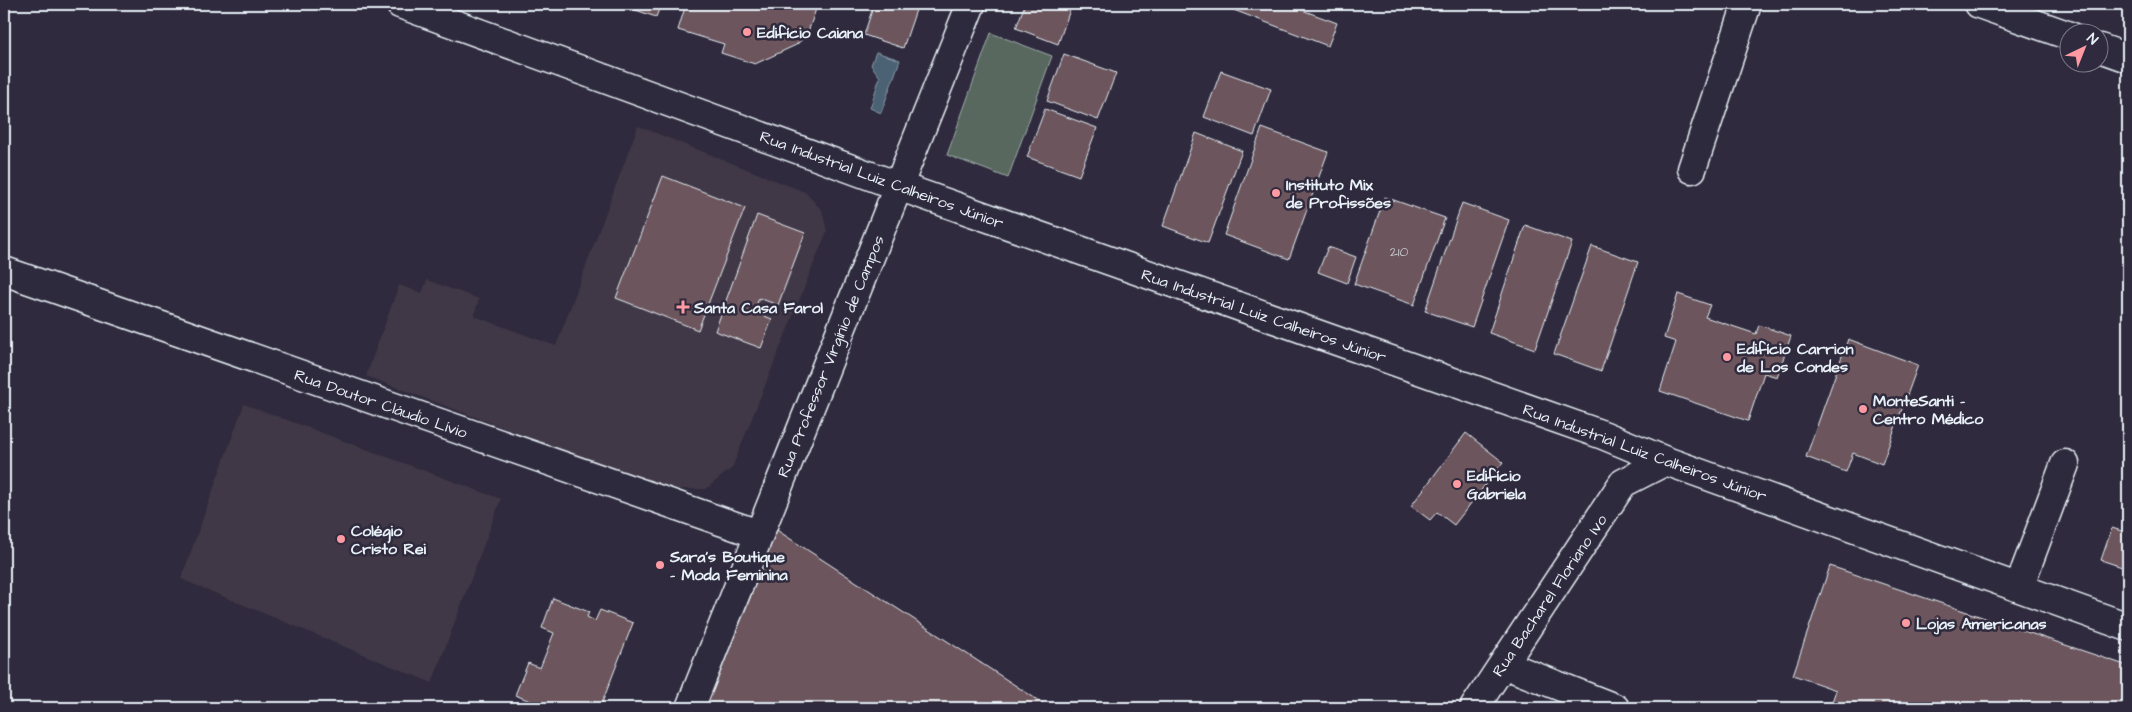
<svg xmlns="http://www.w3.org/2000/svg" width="2132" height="712" viewBox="0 0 2132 712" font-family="'Architects Daughter',sans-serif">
<rect width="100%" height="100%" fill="#2f2a3d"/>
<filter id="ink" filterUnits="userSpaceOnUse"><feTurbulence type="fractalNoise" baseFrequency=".02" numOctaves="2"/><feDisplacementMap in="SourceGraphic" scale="10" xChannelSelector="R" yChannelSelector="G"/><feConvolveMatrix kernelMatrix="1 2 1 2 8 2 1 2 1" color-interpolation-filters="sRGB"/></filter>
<g filter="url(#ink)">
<path fill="#413746" d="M638 126 805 192 822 210 827 231 732 468 706 489H666L366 376 399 285 422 293 427 280 479 299 474 316 556 346Z
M244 404 501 499 432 683 181 579Z"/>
<path fill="#58685f" stroke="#a0acac" d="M991 33 1052 56 1008 178 947 155Z"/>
<path fill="#4b6275" stroke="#8a9ba9" d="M876 52 900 60 881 113 870 108 880 77 871 65Z"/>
<path fill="#6c555c" stroke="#e8f1f8" d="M618 4H661L656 17Z
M686 4H815L817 6 807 35 796 45 755 64 721 53 724 44 678 30Z
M874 4H918L903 48 864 35Z
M1025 4H1072L1058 44 1016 28Z
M1218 4H1286L1337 23 1328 46Z
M1064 54 1116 73 1098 120 1047 101Z
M1221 71 1271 89 1254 136 1204 117Z
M1045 109 1097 128 1079 176 1027 157Z
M1262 128 1328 152 1289 259 1224 235Z
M1196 133 1242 151 1208 243 1163 226Z
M663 176 745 208 698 330 616 298Z
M1385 197 1445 218 1414 305 1354 284Z
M1462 203 1509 220 1472 327 1425 311Z
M757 215 805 233 778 305 759 298 754 312 772 319 761 348 715 331Z
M1525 225 1572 242 1535 349 1489 333Z
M1592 246 1638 262 1601 371 1554 354Z
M1328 247 1356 257 1347 283 1318 272Z
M1678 294 1710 305 1705 317 1756 334 1759 325 1791 336 1777 377 1764 373 1748 421 1660 391 1676 342 1664 338Z
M1848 339 1918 365 1882 464 1853 453 1846 472 1806 457Z
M1466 433 1503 462 1454 525 1437 512 1430 520 1411 506Z
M769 525 1050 708H701Z
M2112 528 2128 533V569L2101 560Z
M1830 566 2128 666V708H1830L1836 690 1793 675Z
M553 598 589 612 587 617 595 621 600 610 633 623 600 708H564L554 703 552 708H548L515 695 528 663 540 668 554 633 542 628Z"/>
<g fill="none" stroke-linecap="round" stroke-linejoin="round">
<defs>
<path id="minor" d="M400 4 898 186 1603 435 1666 461 2128 627
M1979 4 2070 36
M2100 48 2128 58
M1692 169 1747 4
M4 271 758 534
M2019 587 2065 464
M1503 664 1615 708
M690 708 971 4
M1474 708 1623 483 1666 461"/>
</defs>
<use href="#minor" stroke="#e8f1f8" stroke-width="31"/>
<use href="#minor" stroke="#2f2a3d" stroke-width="28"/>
</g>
</g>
<g fill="#ff9aa2" stroke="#2f2a3d" stroke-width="2">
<circle cx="747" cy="32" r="5"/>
<circle cx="1276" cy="193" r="5"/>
<path d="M680.5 299.5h5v5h5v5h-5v5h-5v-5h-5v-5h5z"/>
<circle cx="1727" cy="357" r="5"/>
<circle cx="1863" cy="409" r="5"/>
<circle cx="1457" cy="484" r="5"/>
<circle cx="341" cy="539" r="5"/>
<circle cx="660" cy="565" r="5"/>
<circle cx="1906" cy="623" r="5"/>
</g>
<g text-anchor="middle" stroke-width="5" stroke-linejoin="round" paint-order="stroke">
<g font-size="14" fill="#c9cad1">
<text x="1399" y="256">210</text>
</g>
<g font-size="16" font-weight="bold" fill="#e8f1f8" stroke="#2f2a3d" text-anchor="start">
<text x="757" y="38">Edifício Caiana</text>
<text x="1286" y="190">Instituto Mix<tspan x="1286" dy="18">de Profissões</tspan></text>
<text x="694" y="313">Santa Casa Farol</text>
<text x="1737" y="354">Edifício Carrion<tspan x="1737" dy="18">de Los Condes</tspan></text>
<text x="1873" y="406">MonteSanti -<tspan x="1873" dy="18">Centro Médico</tspan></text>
<text x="1467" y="481">Edifício<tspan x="1467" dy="18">Gabriela</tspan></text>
<text x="351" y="536">Colégio<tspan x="351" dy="18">Cristo Rei</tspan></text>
<text x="670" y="562">Sara's Boutique<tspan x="670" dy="18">- Moda Feminina</tspan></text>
<text x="1916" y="629">Lojas Americanas</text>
</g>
<g font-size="16" fill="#e8f1f8" stroke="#2f2a3d">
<text transform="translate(882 179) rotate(20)" y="6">Rua Industrial Luiz Calheiros Júnior</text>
<text transform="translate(1264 315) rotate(19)" y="6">Rua Industrial Luiz Calheiros Júnior</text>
<text transform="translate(830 356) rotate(-68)" y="6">Rua Professor Virgínio de Campos</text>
<text transform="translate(381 403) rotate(19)" y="6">Rua Doutor Cláudio Lívio</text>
<text transform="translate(1645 452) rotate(20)" y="6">Rua Industrial Luiz Calheiros Júnior</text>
<text transform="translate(1549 595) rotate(-56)" y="6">Rua Bacharel Floriano Ivo</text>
</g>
</g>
<rect width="2132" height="712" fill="none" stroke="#2f2a3d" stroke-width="20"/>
<rect x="10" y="10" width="2112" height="692" fill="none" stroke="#e8f1f8" stroke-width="2" filter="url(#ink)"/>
<g transform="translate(2084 48) rotate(43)"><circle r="24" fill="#2f2a3d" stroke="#797a88"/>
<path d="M0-4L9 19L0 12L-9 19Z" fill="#ff9aa2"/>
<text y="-8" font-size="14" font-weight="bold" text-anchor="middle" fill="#e8f1f8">N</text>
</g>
</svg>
